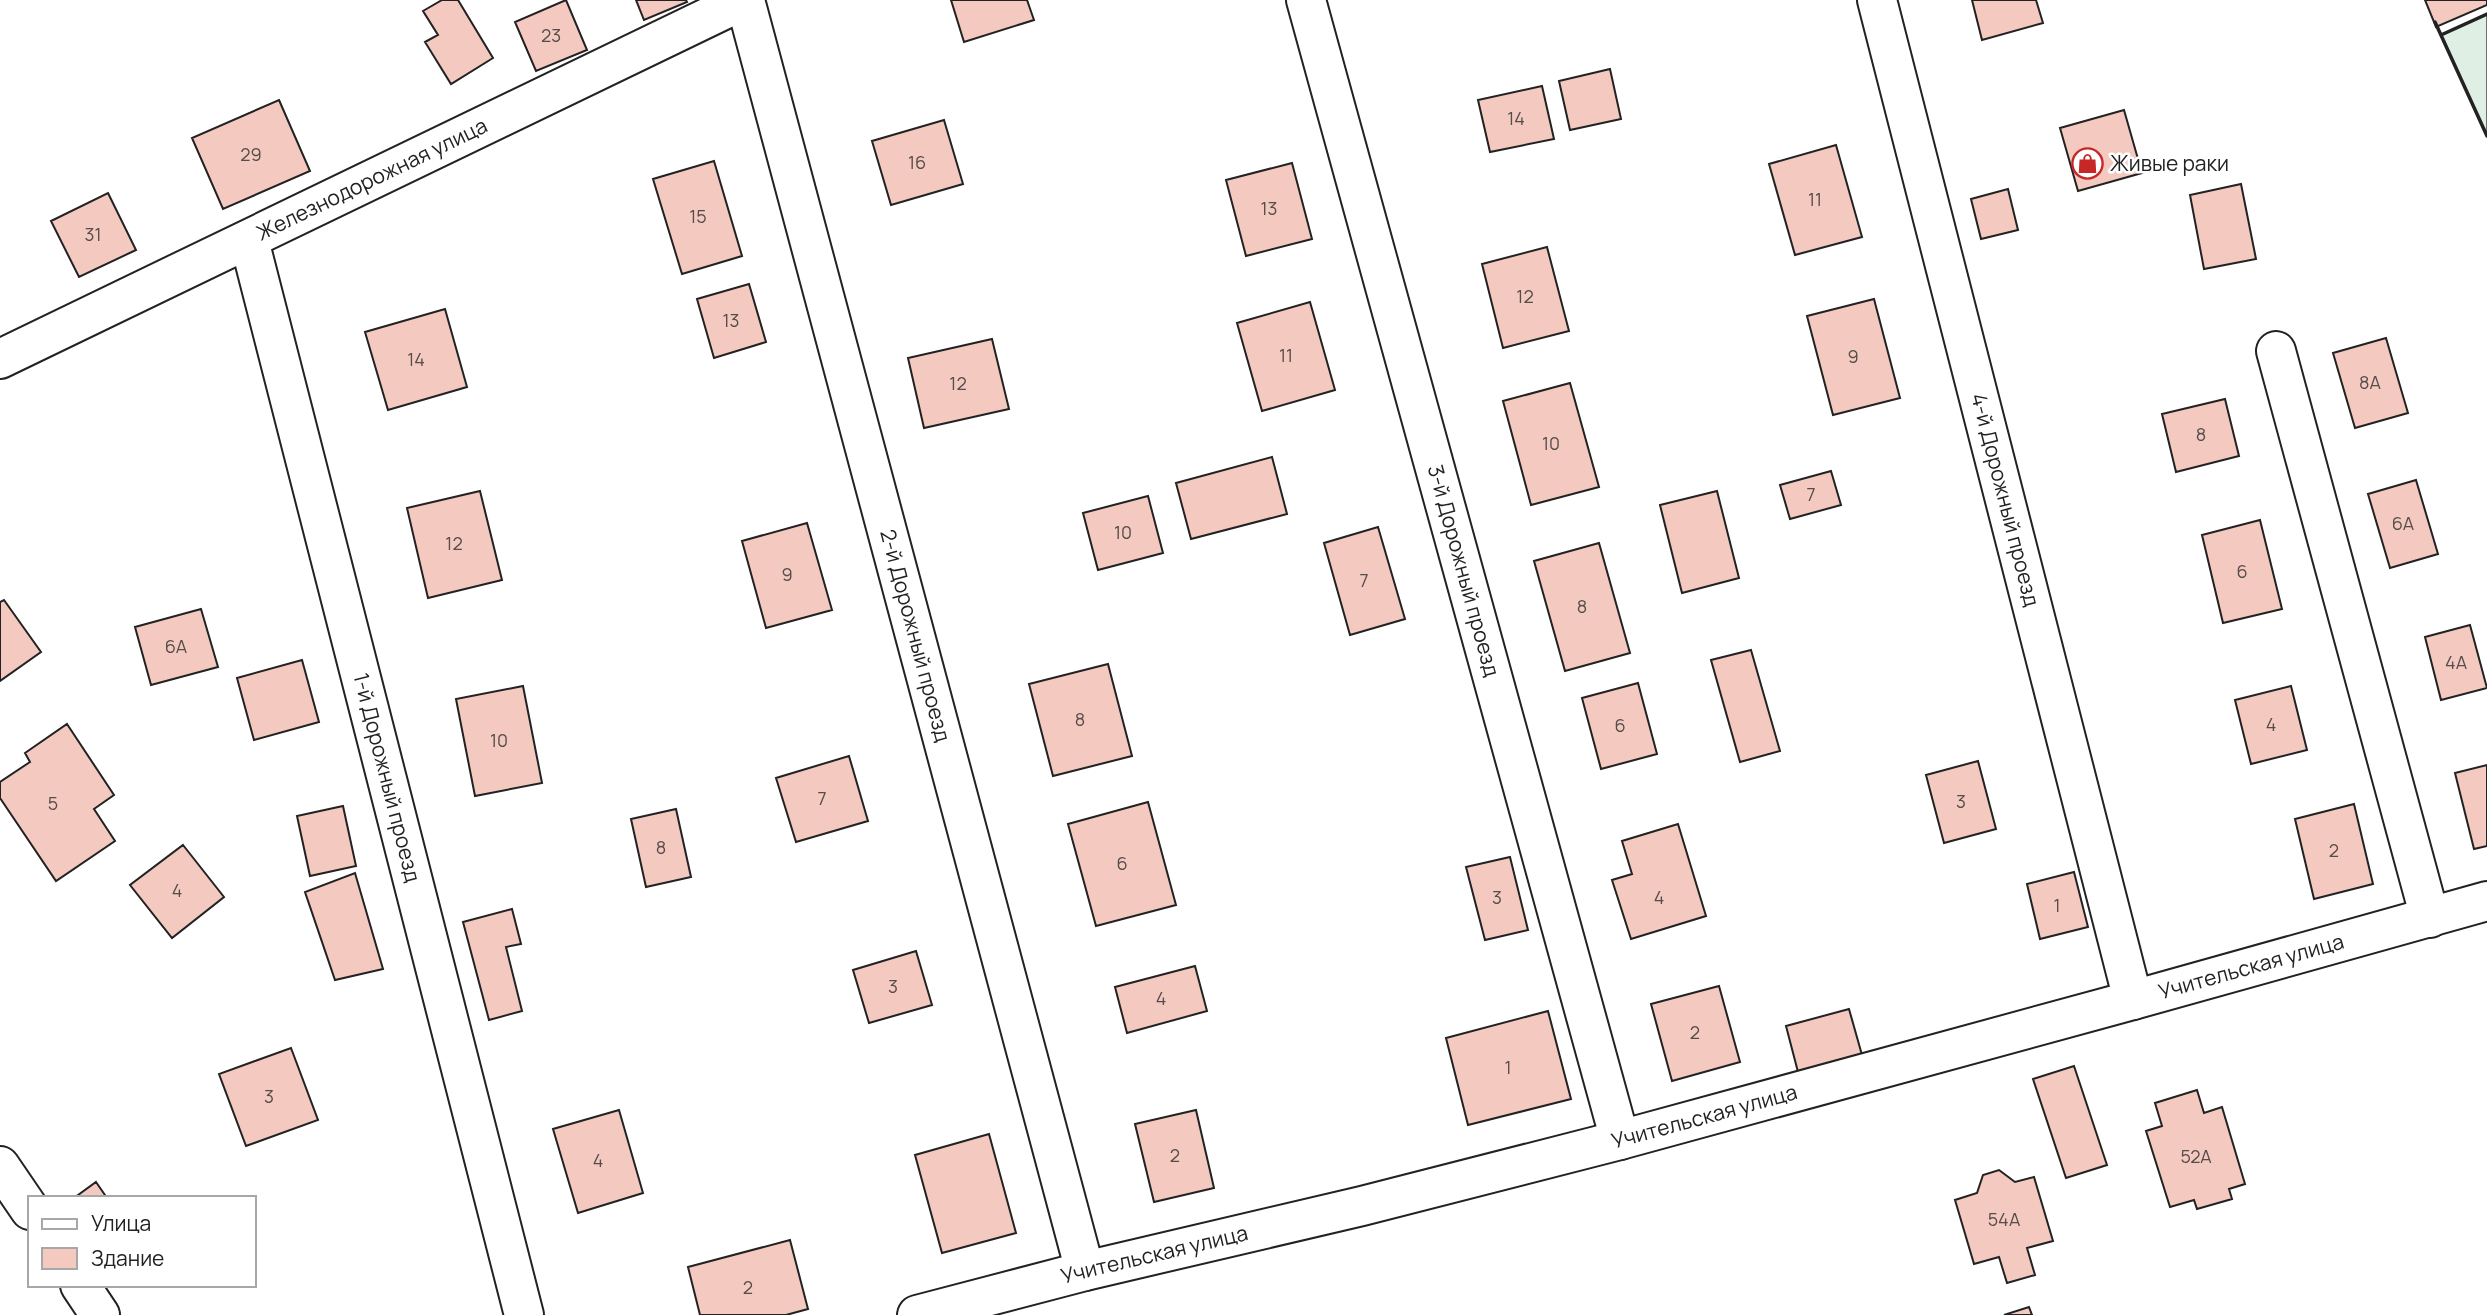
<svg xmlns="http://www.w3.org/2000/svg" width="2487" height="1315" viewBox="0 0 2487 1315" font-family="Manrope,sans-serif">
<rect width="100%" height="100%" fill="#fff"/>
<path fill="#e0efe3" stroke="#6f6f6f" stroke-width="2" d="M2487 14V136L2441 35Z"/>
<path fill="#f3c9c0" stroke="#222" stroke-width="2" d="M442 0H458L493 58 451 84 425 42 438 35 423 11Z
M566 0 587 50 536 71 515 22Z
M636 0H686L687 2 644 20Z
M951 0H1027L1034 20 964 42Z
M1972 0H2036L2043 23 1982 40Z
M2425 0H2487V5L2436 27Z
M1610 69 1621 119 1570 130 1559 81Z
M1542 86 1554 139 1490 152 1478 100Z
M279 100 310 171 223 209 192 138Z
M2124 110 2142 173 2078 191 2060 128Z
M944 120 963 184 891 205 872 141Z
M1836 145 1862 237 1795 255 1769 164Z
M714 161 742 256 682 274 653 179Z
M1292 163 1312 239 1246 256 1226 180Z
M2241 184 2256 259 2204 269 2190 195Z
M2008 189 2018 230 1981 239 1971 199Z
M108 193 136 250 79 277 51 221Z
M1547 247 1569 331 1503 348 1482 264Z
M749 284 766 342 714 358 697 299Z
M1874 299 1900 398 1833 415 1807 316Z
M1310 302 1335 390 1262 411 1237 323Z
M445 309 467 387 388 410 365 332Z
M2386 338 2408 413 2355 428 2333 353Z
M992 339 1009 409 924 428 908 358Z
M1570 383 1599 487 1531 505 1503 401Z
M2225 399 2239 456 2176 472 2162 414Z
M1272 457 1287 514 1191 539 1176 483Z
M1831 471 1841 505 1790 519 1780 485Z
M2416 480 2438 554 2390 568 2368 494Z
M480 491 502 580 428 598 407 508Z
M1717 491 1739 578 1682 593 1660 505Z
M1148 496 1163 553 1098 570 1083 513Z
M2260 520 2282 609 2223 623 2202 535Z
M807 523 832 610 766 628 742 541Z
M1378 527 1405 619 1350 635 1324 543Z
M1599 543 1630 653 1565 671 1534 561Z
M4 600 41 652 0 681V602Z
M201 609 218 667 151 685 135 627Z
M2470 625 2487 688 2441 700 2425 637Z
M1751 650 1780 751 1740 762 1711 660Z
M302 660 319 722 254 740 237 678Z
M1108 664 1132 756 1053 776 1029 684Z
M1638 683 1657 754 1601 769 1582 698Z
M523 686 542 783 475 796 456 699Z
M2291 686 2307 750 2251 764 2235 700Z
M67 724 114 795 94 809 115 841 56 881 0 798V782L30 762 25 753Z
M849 756 868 821 796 842 776 778Z
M1978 761 1996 829 1944 843 1926 775Z
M2487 765V846L2474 849 2455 773Z
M1148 802 1176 905 1096 926 1068 824Z
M2354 804 2373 884 2314 899 2295 819Z
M343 806 356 866 310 876 297 816Z
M676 809 691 877 646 887 631 819Z
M1678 824 1706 916 1631 939 1612 880 1632 874 1622 841Z
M183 845 224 897 172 938 130 885Z
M1510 857 1528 930 1485 940 1466 867Z
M2074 872 2088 927 2040 939 2027 884Z
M355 873 383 969 335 980 305 892Z
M512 909 521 944 506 947 522 1011 489 1020 463 922Z
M916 951 932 1005 869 1023 853 970Z
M1195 966 1207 1011 1127 1033 1115 987Z
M1719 986 1740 1062 1672 1081 1651 1004Z
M1849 1009 1862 1055 1798 1072 1786 1026Z
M1548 1011 1571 1099 1468 1125 1446 1038Z
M291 1048 318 1120 246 1146 219 1074Z
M2074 1066 2107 1165 2066 1178 2033 1079Z
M2197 1090 2204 1113 2222 1107 2245 1184 2229 1189 2232 1199 2197 1209 2194 1200 2170 1207 2146 1131 2162 1126 2155 1103Z
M619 1110 643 1193 578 1213 553 1129Z
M1196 1110 1214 1188 1154 1202 1135 1124Z
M989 1134 1016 1233 942 1253 915 1155Z
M1999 1170 2015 1182 2034 1177 2053 1241 2027 1248 2035 1275 2007 1283 1999 1257 1974 1264 1955 1200 1977 1193 1983 1175Z
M96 1182 107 1198H74Z
M790 1240 808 1309 786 1315H700L688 1267Z
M2029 1307 2032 1315H2004Z"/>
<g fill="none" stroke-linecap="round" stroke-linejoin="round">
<defs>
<g id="minor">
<path id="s1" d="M745 0 1085 1271"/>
<path id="s2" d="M1306 0 1620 1140"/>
<path id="s3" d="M1877 0 2133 1000"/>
<path id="s4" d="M249 240 524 1315"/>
<path d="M2276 351 2430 918"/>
<path id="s5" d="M0 359 744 0"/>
<path d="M0 1166 30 1210"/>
<path d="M80 1285 100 1315"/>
<path id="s6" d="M917 1315 1085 1271 1362 1206 1620 1140 2133 1000 2487 901"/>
</g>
</defs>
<use href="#minor" stroke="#222" stroke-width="42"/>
<use href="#minor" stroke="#fff" stroke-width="38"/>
<path stroke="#222" stroke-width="3.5" d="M2435 22 2487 136
M2441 35 2487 14"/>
</g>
<defs>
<symbol id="shop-ring" viewBox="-11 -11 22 22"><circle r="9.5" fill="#fff" stroke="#c62828" stroke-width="1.5"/><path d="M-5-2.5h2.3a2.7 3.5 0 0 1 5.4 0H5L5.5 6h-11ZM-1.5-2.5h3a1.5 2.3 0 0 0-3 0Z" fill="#c62828"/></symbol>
</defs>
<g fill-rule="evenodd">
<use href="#shop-ring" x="2070" y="146" width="35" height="35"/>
</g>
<g text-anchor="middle" stroke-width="5" stroke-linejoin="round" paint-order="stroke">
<g font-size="18" fill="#564c4a">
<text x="551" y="42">23</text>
<text x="1516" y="125">14</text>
<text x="251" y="161">29</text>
<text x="917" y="169">16</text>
<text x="1815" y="206">11</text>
<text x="1269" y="215">13</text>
<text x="698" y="223">15</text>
<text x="93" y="241">31</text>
<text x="1525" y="303">12</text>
<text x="731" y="327">13</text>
<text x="1286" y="362">11</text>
<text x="1853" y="363">9</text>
<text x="416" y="366">14</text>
<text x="2370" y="389">8А</text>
<text x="958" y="390">12</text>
<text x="2201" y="441">8</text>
<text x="1551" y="450">10</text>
<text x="1811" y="501">7</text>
<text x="2403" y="530">6А</text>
<text x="1123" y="539">10</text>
<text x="454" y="550">12</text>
<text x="2242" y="578">6</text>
<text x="787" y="581">9</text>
<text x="1364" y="587">7</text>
<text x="1582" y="613">8</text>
<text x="176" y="653">6А</text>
<text x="2456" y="669">4А</text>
<text x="1080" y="726">8</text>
<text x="2271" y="731">4</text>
<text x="1620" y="732">6</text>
<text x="499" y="747">10</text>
<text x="822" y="805">7</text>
<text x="1961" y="808">3</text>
<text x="53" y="810">5</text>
<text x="661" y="854">8</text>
<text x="2334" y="857">2</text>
<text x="1122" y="870">6</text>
<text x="177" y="897">4</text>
<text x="1497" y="904">3</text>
<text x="1659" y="904">4</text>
<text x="2057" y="912">1</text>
<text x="893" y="993">3</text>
<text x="1161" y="1005">4</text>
<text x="1695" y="1039">2</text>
<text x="1508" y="1074">1</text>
<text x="269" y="1103">3</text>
<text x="1175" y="1162">2</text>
<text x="2196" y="1163">52А</text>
<text x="598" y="1167">4</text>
<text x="2004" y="1226">54А</text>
<text x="748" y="1294">2</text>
</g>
<g font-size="21" fill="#222" stroke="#fff" text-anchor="start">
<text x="2110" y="171">Живые раки</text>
</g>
<g font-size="21" fill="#222" stroke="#fff">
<text dy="7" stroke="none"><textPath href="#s5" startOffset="413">Железнодорожная улица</textPath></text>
<text dy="7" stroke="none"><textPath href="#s3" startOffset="516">4-й Дорожный проезд</textPath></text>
<text dy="7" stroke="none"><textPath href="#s2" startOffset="592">3-й Дорожный проезд</textPath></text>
<text dy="7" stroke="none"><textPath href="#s1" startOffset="658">2-й Дорожный проезд</textPath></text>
<text dy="7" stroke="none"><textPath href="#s4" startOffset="555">1-й Дорожный проезд</textPath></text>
<text dy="7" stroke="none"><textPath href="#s6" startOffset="1379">Учительская улица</textPath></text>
<text dy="7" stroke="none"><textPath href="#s6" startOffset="812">Учительская улица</textPath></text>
<text dy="7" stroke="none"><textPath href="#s6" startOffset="245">Учительская улица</textPath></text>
</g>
</g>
<rect x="28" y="1196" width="228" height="91" fill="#ffffff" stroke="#a7a7a7" stroke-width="2"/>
<rect x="42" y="1219" width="35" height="10" fill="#ffffff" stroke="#a7a7a7" stroke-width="2"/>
<text x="91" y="1231" font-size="21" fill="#222222">Улица</text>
<rect x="42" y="1248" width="35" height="21" fill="#f3c9c0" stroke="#a7a7a7" stroke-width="2"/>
<text x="91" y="1266" font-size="21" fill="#222222">Здание</text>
</svg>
